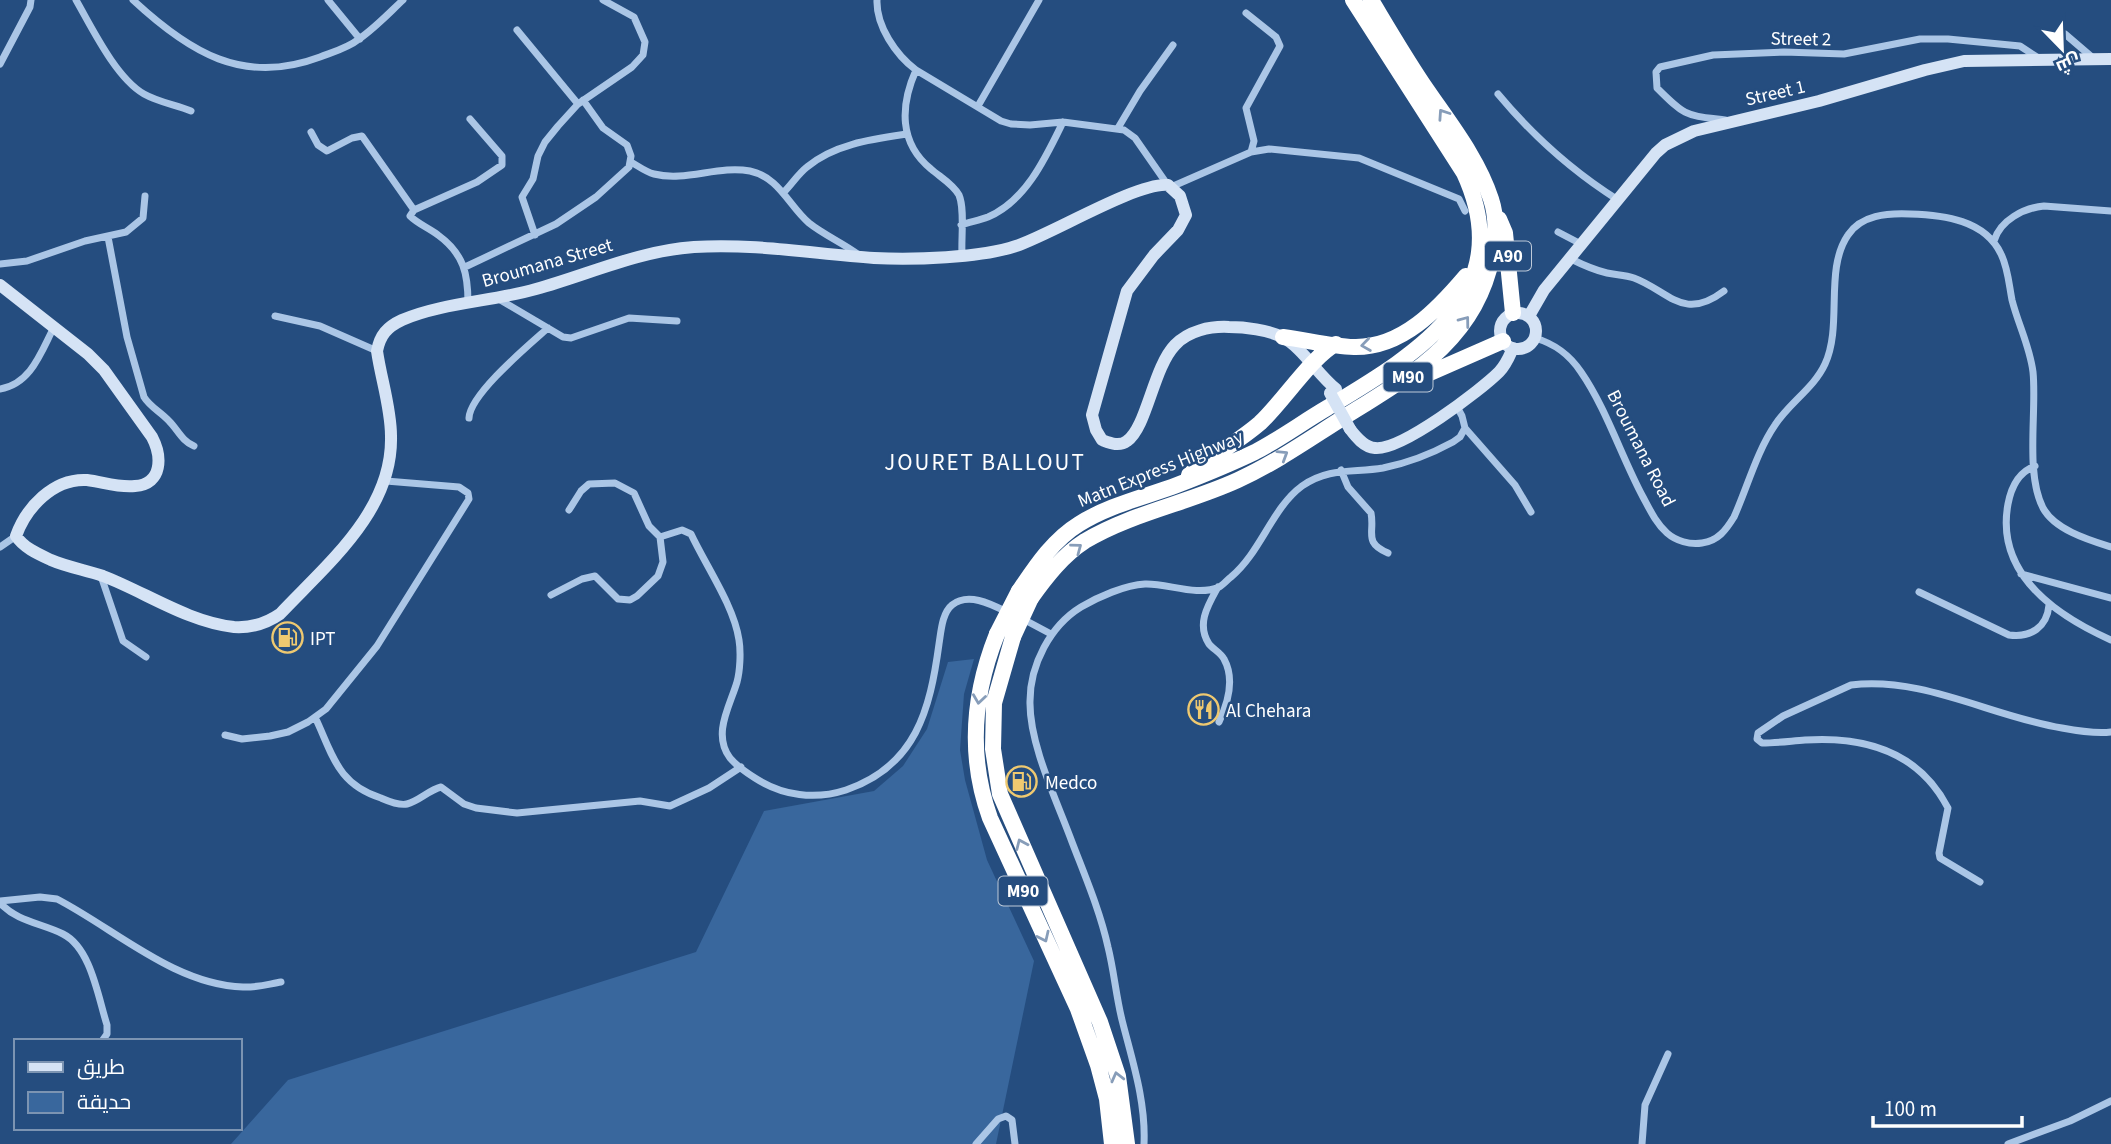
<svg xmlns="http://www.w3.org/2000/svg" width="2111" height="1144" viewBox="0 0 2111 1144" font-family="'Source Sans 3',Cairo,sans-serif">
<rect width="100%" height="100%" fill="#254d7f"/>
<path fill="#39679d" d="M974 659 964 694 960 750 965 780 987 860 1034 961 996 1144H231L288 1080 696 952 764 811 874 791 903 766 927 729 948 662Z"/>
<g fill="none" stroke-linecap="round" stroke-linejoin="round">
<path stroke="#abc6e6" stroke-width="7" d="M76 0C92 28 116 78 144 94 158 102 176 105 191 111
M133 0C189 52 243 86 320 57 333 52 348 48 359 39 375 28 389 13 403 0
M328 0 360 39
M877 0C876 26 896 55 916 70L1001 121 1011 124 1030 125 1063 122 1124 130 1135 138 1167 184
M517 30 578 104
M2065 34 2093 58
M0 64 30 7 31 0
M916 70C900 106 899 143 931 169 940 177 953 184 959 195 965 209 961 238 962 255
M1498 94C1533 136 1572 171 1618 200
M978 106 1039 0
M1725 120C1685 115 1686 117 1657 88L1656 72 1660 67 1713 55 1784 52 1844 54 1920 39H1948L2020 46 2040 59
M1118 128 1140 91 1173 45
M311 132 318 145 327 151 352 138 362 136 414 210
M1251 152 1269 149 1359 158 1459 199 1465 211
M631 162C638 166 646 172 654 174 686 182 718 165 750 171 779 177 789 206 809 223 824 235 843 243 859 255
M1171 187 1251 152 1254 141 1246 108 1280 46 1276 37 1246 13
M784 192C792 184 798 174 807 167 834 144 873 139 907 134
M961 225C970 222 980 220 988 217 1026 201 1046 157 1063 122
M1558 232 1581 244
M535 235 522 197 533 179 538 156 545 142 558 126 578 104 632 67 643 55 645 42 634 17 603 0
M108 237 127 337 144 397C150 407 161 412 169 421 178 430 182 441 194 446
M1994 241C2000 220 2024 208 2044 206L2111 211
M1571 259C1583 265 1594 270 1607 273 1616 275 1625 275 1634 278 1669 291 1683 322 1724 291
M0 264 27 261 85 241 126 232 143 218 145 196
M465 267 556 224 596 197 629 167 631 156 627 145 603 128 583 100
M497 298 563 337 571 338 629 318 677 321
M468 303C468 274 464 254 438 235 429 228 418 224 410 216L414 210 477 182 502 165V156L470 119
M275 316 320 326 377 351
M1535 338C1555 344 1569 354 1581 372 1606 408 1622 458 1643 497 1650 510 1656 523 1667 533 1676 541 1690 545 1702 543 1718 541 1726 530 1734 517 1747 488 1757 451 1775 425 1789 403 1814 388 1825 364 1843 325 1824 270 1848 235 1861 215 1887 213 1910 214 1944 215 1985 220 2001 254 2008 268 2009 285 2012 300 2018 324 2030 347 2033 372 2037 411 2025 473 2043 508 2055 530 2089 540 2111 547
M0 389C31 384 41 352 54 327
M469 418C470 394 529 345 548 328
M1465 428 1515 485 1531 512
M2035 466C2018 472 2011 488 2008 504 1995 574 2055 615 2111 640
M1341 470 1348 487 1371 513C1375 533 1363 542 1388 553
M660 537 682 530 691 534C706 566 734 606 739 640 741 652 740 671 737 682 730 706 712 734 730 758 736 765 747 773 755 778 783 796 815 800 846 790 916 766 930 710 939 644 941 632 942 613 952 605 968 592 991 604 1007 612
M0 547 16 536
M2021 574 2111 598
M101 576 123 641 146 657
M1218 587C1208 605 1196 624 1209 644 1213 649 1221 653 1224 659 1235 679 1228 703 1219 722
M1919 592 2009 635C2031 638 2047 627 2049 605
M551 595 582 579 595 576 618 599 630 600 637 596 658 576 663 562 660 537 649 526 634 493 615 483 589 484 581 491 569 510
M1021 618 1051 634
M315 717C333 755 337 784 381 798 388 801 399 806 407 804 419 801 429 790 441 787L464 804 476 808 517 813 640 801 670 806 709 788 741 767
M225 735 242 739 270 736 288 732 308 722 326 709 377 646 469 499 468 493 459 487 386 481
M1980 882 1940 858 1939 853 1948 808C1919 752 1865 736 1805 740 1791 741 1777 743 1762 743L1757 739 1758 733 1783 716 1851 685C1923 676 1993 717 2062 728 2078 731 2095 734 2111 732
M0 901 40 897 57 899C115 929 175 985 243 987 255 988 269 984 281 982
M0 903C18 922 41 923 63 934 91 948 98 997 107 1025V1034L102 1041
M976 1144 998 1119 1006 1116 1012 1120 1015 1144
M1144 1144C1146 1101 1132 1060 1122 1020 1116 996 1114 971 1108 947 1100 911 1085 876 1072 842 1057 801 1029 744 1030 701 1030 665 1050 626 1081 607 1098 597 1125 585 1145 584 1167 583 1197 597 1219 587 1223 585 1227 580 1231 577 1261 552 1272 508 1302 486 1329 467 1354 473 1383 468 1408 463 1431 454 1453 442L1460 437 1465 428 1462 416 1456 405
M1642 1144 1645 1105 1668 1054
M2008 1144 2070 1121 2111 1101"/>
<path stroke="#d5e3f5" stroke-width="12" d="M0 285 88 354 104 370 152 437C162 456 163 484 135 486 119 488 103 482 87 480 53 478 26 508 16 536 24 548 38 554 51 560 67 567 86 570 103 576 145 592 188 622 234 627 250 628 267 623 280 614 327 564 393 511 391 436 391 408 381 379 377 351 380 335 387 327 402 320 441 303 495 301 536 289 590 274 638 251 694 247 754 243 815 254 874 258 912 260 981 258 1016 246 1052 234 1137 182 1168 185L1180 196 1186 215 1178 230 1154 255 1127 291 1092 415 1096 430 1102 440C1110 443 1119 447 1127 441 1147 427 1153 368 1175 345 1188 331 1210 326 1229 327 1245 327 1268 330 1282 337 1302 347 1318 375 1336 389
M1500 331a18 18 0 1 1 36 0a18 18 0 1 1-36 0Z
M1529 316 1544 290 1656 153 1665 145 1694 131 1819 101 1925 70 1964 61 2111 59
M1350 429C1356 437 1364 447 1375 448 1401 451 1481 390 1499 372 1506 365 1509 357 1513 348"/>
<path stroke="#fff" stroke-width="16" d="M1499 219 1505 233 1513 313
M1283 337C1307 340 1330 346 1354 347 1402 348 1438 309 1466 276
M1414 380 1503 341
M1189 475C1212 456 1238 442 1260 423 1282 403 1313 355 1336 344
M1019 591C1036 566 1053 540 1079 524 1109 505 1145 497 1177 485 1203 475 1230 464 1255 452 1280 439 1303 422 1327 408 1417 354 1520 294 1464 173L1353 0
M1031 598C1046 577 1063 555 1085 541 1132 513 1188 503 1238 480 1273 464 1305 442 1338 421 1406 378 1475 343 1492 257 1496 239 1497 217 1491 199 1478 159 1451 125 1427 90 1407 61 1389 30 1371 0
M997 634C973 694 968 757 990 818L1078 1009 1098 1065 1107 1099 1112 1144
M1013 637 994 703 993 749 1000 794 1100 1022 1118 1076 1127 1144"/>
<path stroke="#d5e3f5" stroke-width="12" d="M1330 393 1350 429"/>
<path stroke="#fff" stroke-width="16" d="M997 634 1019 591
M1013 637 1031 598"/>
</g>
<defs><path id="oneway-chevron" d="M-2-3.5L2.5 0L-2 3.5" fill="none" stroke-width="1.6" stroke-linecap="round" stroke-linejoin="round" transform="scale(1.75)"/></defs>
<g stroke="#879db9">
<use href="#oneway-chevron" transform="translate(1443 114) rotate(-124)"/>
<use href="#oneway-chevron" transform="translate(1465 321) rotate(-53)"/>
<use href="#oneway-chevron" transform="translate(1366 345) rotate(172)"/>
<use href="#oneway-chevron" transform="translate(1283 455) rotate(-32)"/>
<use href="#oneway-chevron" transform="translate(1077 548) rotate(-37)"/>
<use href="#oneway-chevron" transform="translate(979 699) rotate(98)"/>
<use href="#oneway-chevron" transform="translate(1021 844) rotate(-114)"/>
<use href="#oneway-chevron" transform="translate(1044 937) rotate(65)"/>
<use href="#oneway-chevron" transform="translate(1117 1077) rotate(-104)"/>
</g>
<defs>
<symbol id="fuel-ring" viewBox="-11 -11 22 22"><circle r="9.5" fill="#254d7f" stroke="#efc970" stroke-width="1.5"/><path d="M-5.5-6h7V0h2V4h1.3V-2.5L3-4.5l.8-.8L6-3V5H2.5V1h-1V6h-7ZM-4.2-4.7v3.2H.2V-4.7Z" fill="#efc970"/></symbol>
<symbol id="restaurant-ring" viewBox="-11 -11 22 22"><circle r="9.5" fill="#254d7f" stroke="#efc970" stroke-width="1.5"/><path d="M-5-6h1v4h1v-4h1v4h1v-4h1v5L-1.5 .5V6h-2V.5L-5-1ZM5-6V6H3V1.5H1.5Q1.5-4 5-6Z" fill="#efc970"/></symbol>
</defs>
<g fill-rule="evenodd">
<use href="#fuel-ring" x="270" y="620" width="35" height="35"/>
<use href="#restaurant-ring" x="1186" y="692" width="35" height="35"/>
<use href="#fuel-ring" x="1004" y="764" width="35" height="35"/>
</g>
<g text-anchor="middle" stroke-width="5" stroke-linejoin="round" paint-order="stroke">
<g fill="#254d7f" stroke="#becad9" stroke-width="2">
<rect x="1485" y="241.5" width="46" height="29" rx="5"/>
<rect x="1383.5" y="362.5" width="49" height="29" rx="5"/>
<rect x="998.5" y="876.5" width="49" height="29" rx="5"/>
</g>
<g font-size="18" font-weight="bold" fill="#fff">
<text x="1508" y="262">A90</text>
<text x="1408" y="383">M90</text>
<text x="1023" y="897">M90</text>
</g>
<g font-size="19" fill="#fff" stroke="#254d7f">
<text transform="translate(1801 38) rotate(1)" y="7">Street 2</text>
<text transform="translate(1775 92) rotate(-13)" y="7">Street 1</text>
<text transform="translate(547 262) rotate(-16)" y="7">Broumana Street</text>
<text transform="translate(1642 448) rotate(63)" y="7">Broumana Road</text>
<text transform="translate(1160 468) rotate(-22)" y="7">Matn Express Highway</text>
</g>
<g font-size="19" fill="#fff" stroke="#254d7f" text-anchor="start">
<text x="310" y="645">IPT</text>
<text x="1226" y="717">Al Chehara</text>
<text x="1045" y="789">Medco</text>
</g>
<g font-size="23" letter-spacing="2" fill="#fff" stroke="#254d7f">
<text x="985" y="470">JOURET BALLOUT</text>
</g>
</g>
<rect x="14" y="1039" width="228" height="91" fill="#254d7f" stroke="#7c94b2" stroke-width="2"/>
<rect x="28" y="1062" width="35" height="10" fill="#d5e3f5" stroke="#7c94b2" stroke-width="2"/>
<text x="77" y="1074" font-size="21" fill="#ffffff">طريق</text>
<rect x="28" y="1092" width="35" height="21" fill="#39679d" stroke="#7c94b2" stroke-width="2"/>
<text x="77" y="1109" font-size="21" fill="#ffffff">حديقة</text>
<g transform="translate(2062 49) rotate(157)" stroke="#254d7f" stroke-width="5" paint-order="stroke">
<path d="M0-5L12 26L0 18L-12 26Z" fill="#ffffff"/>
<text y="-10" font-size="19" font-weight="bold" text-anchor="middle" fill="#ffffff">ش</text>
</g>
<path d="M1873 1116v10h149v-10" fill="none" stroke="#ffffff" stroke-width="3.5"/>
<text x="1884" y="1116" font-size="21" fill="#ffffff" stroke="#254d7f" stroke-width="5" paint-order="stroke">100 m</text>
</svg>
